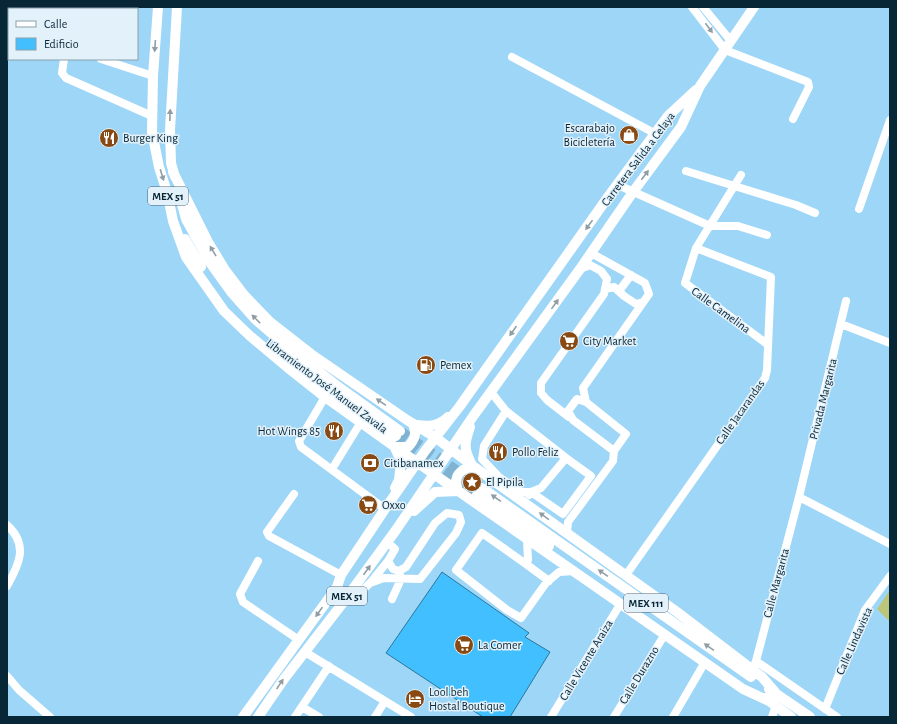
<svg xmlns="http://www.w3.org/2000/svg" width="897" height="724" viewBox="0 0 897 724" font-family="'Alegreya Sans',sans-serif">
<rect width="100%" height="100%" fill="#9ed6f8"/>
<path fill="#bbc67a" d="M472 471 483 478 473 494 461 486 460 477Z
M890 590V622L877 609Z"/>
<path fill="#41bfff" stroke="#2c769c" d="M442 572 529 633 525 637 550 652 510 717H483L386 653Z"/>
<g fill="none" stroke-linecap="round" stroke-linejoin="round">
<path stroke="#80b3d1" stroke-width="10" stroke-dasharray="10 5" stroke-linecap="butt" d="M400 431 482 488
M396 436 477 495"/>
<path stroke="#fff" stroke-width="8" d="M692 7 725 50 808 82 809 87 793 119
M703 7 731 41
M512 57 656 134
M64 59 62 73 66 78 152 116
M101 59 153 76
M686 171 796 205 815 213
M741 175 696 248 685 283 767 344
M618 185 710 226H738L767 235
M859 209 890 120
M605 289 614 287 624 296 636 304 643 302
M619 291 631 275
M841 324 890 343
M491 392 506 411 566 458 591 476 563 514 531 492H522L499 477 482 459 484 446 506 411
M325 397 299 441 301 447 385 509
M586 402 583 388 649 294 645 283 591 253
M569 417 547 400 541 393V383L604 294 607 279 601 271 590 265 580 269
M332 469 361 422
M294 494 267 532 269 536 341 575
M529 495 531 492 541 488 566 458
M799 497 890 544
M7 525C29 545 19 565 7 586
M567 532 568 522 613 461 614 451 626 434 586 402 577 399 568 411 573 420 614 451
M527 540 528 560 526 564 482 533 456 570 507 610 521 618 546 583 559 572 574 571
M258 561 240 594 243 602 299 640
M526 564 549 581
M626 575 765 378 767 370 771 277 696 248
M371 582 388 561
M337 587 348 596 362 591 370 583 384 578 420 579 456 533 461 522 459 515 447 513 435 523 406 567 399 571 393 569 388 561 395 549 387 542
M392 599 401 579 400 575
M305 652 411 717
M756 661 837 717
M752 670 756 661 799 497 846 301
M7 676 19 690 50 717
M302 707 319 717
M825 709 865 610 890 576
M295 717 329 666
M375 717 385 701
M551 717 621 603
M614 717 665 634
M673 717 705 662
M772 717 776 705"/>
<path stroke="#fff" stroke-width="10" d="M158 7 153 76 152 132 159 167 169 199
M173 172 208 242 225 270 244 295 270 322 311 354 407 420 435 437 473 466 677 612 762 677 775 692
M175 177 171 163 170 130 177 7
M167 192 173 221 186 257 224 311 250 336 287 367 325 397 395 447 743 689 771 702
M180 197 186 219 209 261 232 293 255 319 285 345 336 385 400 431
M185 239 201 267
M281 353 334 393 396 436
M417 425C429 427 439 426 448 417
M470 427C465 442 463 448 471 463
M395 447H408C415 439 417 434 413 424
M395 488 399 480 401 461 395 448
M482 488 751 677
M458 491C453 476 459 470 473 466
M477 495 549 546
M414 511 435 492 458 491
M769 689 810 717
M765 698 791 717
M243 717 337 587 341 575 385 509 425 451 460 406 608 197 668 116 696 90
M258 717 284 679 342 604 396 530 474 415 580 269 633 192 681 127 700 86 754 7"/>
</g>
<defs><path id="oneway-solid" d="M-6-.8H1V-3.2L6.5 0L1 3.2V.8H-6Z"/></defs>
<g fill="#8f9da5">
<use href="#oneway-solid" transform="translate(709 28) rotate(53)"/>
<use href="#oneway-solid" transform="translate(155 46) rotate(94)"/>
<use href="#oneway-solid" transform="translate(170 115) rotate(-88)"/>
<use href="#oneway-solid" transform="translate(162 175) rotate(73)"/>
<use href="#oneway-solid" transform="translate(645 175) rotate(-53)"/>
<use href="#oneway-solid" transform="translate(589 225) rotate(126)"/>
<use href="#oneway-solid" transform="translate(213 251) rotate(-121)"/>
<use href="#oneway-solid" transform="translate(555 304) rotate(-54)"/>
<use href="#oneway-solid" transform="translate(256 319) rotate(-135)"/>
<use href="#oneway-solid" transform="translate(513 331) rotate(125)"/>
<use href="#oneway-solid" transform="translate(381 402) rotate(-145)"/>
<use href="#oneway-solid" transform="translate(496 498) rotate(-145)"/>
<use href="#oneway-solid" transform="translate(544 516) rotate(-144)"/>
<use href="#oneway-solid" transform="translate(367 570) rotate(-54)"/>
<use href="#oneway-solid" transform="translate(603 573) rotate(-145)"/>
<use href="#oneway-solid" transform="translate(319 612) rotate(125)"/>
<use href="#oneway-solid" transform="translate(709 647) rotate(-145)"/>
<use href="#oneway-solid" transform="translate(280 684) rotate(-56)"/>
</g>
<defs>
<symbol id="shop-disc" viewBox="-11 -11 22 22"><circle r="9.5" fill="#894912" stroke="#e3f1fa"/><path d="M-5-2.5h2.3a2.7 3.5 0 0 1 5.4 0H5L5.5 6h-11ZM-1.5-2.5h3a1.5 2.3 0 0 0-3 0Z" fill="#fff"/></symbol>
<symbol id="restaurant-disc" viewBox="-11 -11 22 22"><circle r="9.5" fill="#894912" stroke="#e3f1fa"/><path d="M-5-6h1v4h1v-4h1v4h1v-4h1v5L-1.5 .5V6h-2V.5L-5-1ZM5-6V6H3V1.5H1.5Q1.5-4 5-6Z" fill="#fff"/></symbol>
<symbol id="supermarket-disc" viewBox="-11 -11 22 22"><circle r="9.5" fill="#894912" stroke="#e3f1fa"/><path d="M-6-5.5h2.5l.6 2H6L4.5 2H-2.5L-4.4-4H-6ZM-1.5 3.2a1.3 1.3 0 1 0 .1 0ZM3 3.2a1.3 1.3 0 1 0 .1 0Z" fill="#fff"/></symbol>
<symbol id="fuel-disc" viewBox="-11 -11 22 22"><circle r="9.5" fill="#894912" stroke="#e3f1fa"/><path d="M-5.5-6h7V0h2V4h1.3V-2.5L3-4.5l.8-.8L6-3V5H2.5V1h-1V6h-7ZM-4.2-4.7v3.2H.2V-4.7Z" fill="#fff"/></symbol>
<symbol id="bank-disc" viewBox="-11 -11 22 22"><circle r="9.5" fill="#894912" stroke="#e3f1fa"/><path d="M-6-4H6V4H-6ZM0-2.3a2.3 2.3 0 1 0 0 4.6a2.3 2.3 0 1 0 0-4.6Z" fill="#fff"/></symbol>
<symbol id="sight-disc" viewBox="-11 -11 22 22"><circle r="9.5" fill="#894912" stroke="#e3f1fa"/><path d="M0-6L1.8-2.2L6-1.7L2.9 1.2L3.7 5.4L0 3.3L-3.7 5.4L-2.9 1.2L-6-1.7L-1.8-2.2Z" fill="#fff"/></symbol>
<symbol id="hotel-disc" viewBox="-11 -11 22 22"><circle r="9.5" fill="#894912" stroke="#e3f1fa"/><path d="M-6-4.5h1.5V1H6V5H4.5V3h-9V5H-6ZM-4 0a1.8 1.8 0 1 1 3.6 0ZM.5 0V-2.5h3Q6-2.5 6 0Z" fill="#fff"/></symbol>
</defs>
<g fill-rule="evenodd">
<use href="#shop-disc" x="618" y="124" width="22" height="22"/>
<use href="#restaurant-disc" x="98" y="127" width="22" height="22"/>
<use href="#supermarket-disc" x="558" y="330" width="22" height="22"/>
<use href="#fuel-disc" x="415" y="354" width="22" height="22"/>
<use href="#restaurant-disc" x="323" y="420" width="22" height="22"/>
<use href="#restaurant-disc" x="487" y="441" width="22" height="22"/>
<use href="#bank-disc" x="359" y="452" width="22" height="22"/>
<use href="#sight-disc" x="461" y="471" width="22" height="22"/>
<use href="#supermarket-disc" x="357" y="494" width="22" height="22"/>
<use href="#supermarket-disc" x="453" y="634" width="22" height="22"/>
<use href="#hotel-disc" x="404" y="688" width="22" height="22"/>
</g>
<g text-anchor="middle" stroke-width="3" stroke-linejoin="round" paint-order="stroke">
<g fill="#e3f1fa" stroke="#496371" stroke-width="1">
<rect x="148" y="187" width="40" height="18" rx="3"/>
<rect x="327" y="587" width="40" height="18" rx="3"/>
<rect x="624" y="594" width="44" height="18" rx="3"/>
</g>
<g font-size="11" font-weight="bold" fill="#072636">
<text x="168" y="200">MEX 51</text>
<text x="347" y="600">MEX 51</text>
<text x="646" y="607">MEX 111</text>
</g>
<g font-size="12" fill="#072636" stroke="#e3f1fa" text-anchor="start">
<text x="615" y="132" text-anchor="end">Escarabajo<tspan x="615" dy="14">Bicicletería</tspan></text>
<text x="123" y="142">Burger King</text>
<text x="583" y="345">City Market</text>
<text x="440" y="369">Pemex</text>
<text x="320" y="435" text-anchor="end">Hot Wings 85</text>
<text x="512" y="456">Pollo Feliz</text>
<text x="384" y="467">Citibanamex</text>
<text x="486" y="486">El Pipila</text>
<text x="382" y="509">Oxxo</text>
<text x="478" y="649">La Comer</text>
<text x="429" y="696">Lool beh<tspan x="429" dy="14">Hostal Boutique</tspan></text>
</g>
<g font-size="12" fill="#072636" stroke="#e3f1fa">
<text transform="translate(638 159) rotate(-53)" y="4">Carretera Salida a Celaya</text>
<text transform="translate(721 310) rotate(36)" y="4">Calle Camelina</text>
<text transform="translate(327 386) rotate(37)" y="4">Libramiento José Manuel Zavala</text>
<text transform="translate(823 399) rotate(-76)" y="4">Privada Margarita</text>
<text transform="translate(740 412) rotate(-55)" y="4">Calle Jacarandas</text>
<text transform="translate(776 583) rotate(-75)" y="4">Calle Margarita</text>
<text transform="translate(854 641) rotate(-66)" y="4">Calle Lindavista</text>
<text transform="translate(586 660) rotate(-59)" y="4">Calle Vicente Araiza</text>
<text transform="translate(639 675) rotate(-59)" y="4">Calle Durazno</text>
</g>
</g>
<rect width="897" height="724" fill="none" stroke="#072636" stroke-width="16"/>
<rect x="8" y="8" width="130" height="52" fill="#e3f1fa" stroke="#8ba0ac"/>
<rect x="16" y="21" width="20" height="6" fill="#ffffff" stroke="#8ba0ac"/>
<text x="44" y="28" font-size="12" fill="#072636">Calle</text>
<rect x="16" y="38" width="20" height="12" fill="#41bfff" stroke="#8ba0ac"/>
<text x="44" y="48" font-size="12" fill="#072636">Edificio</text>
</svg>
